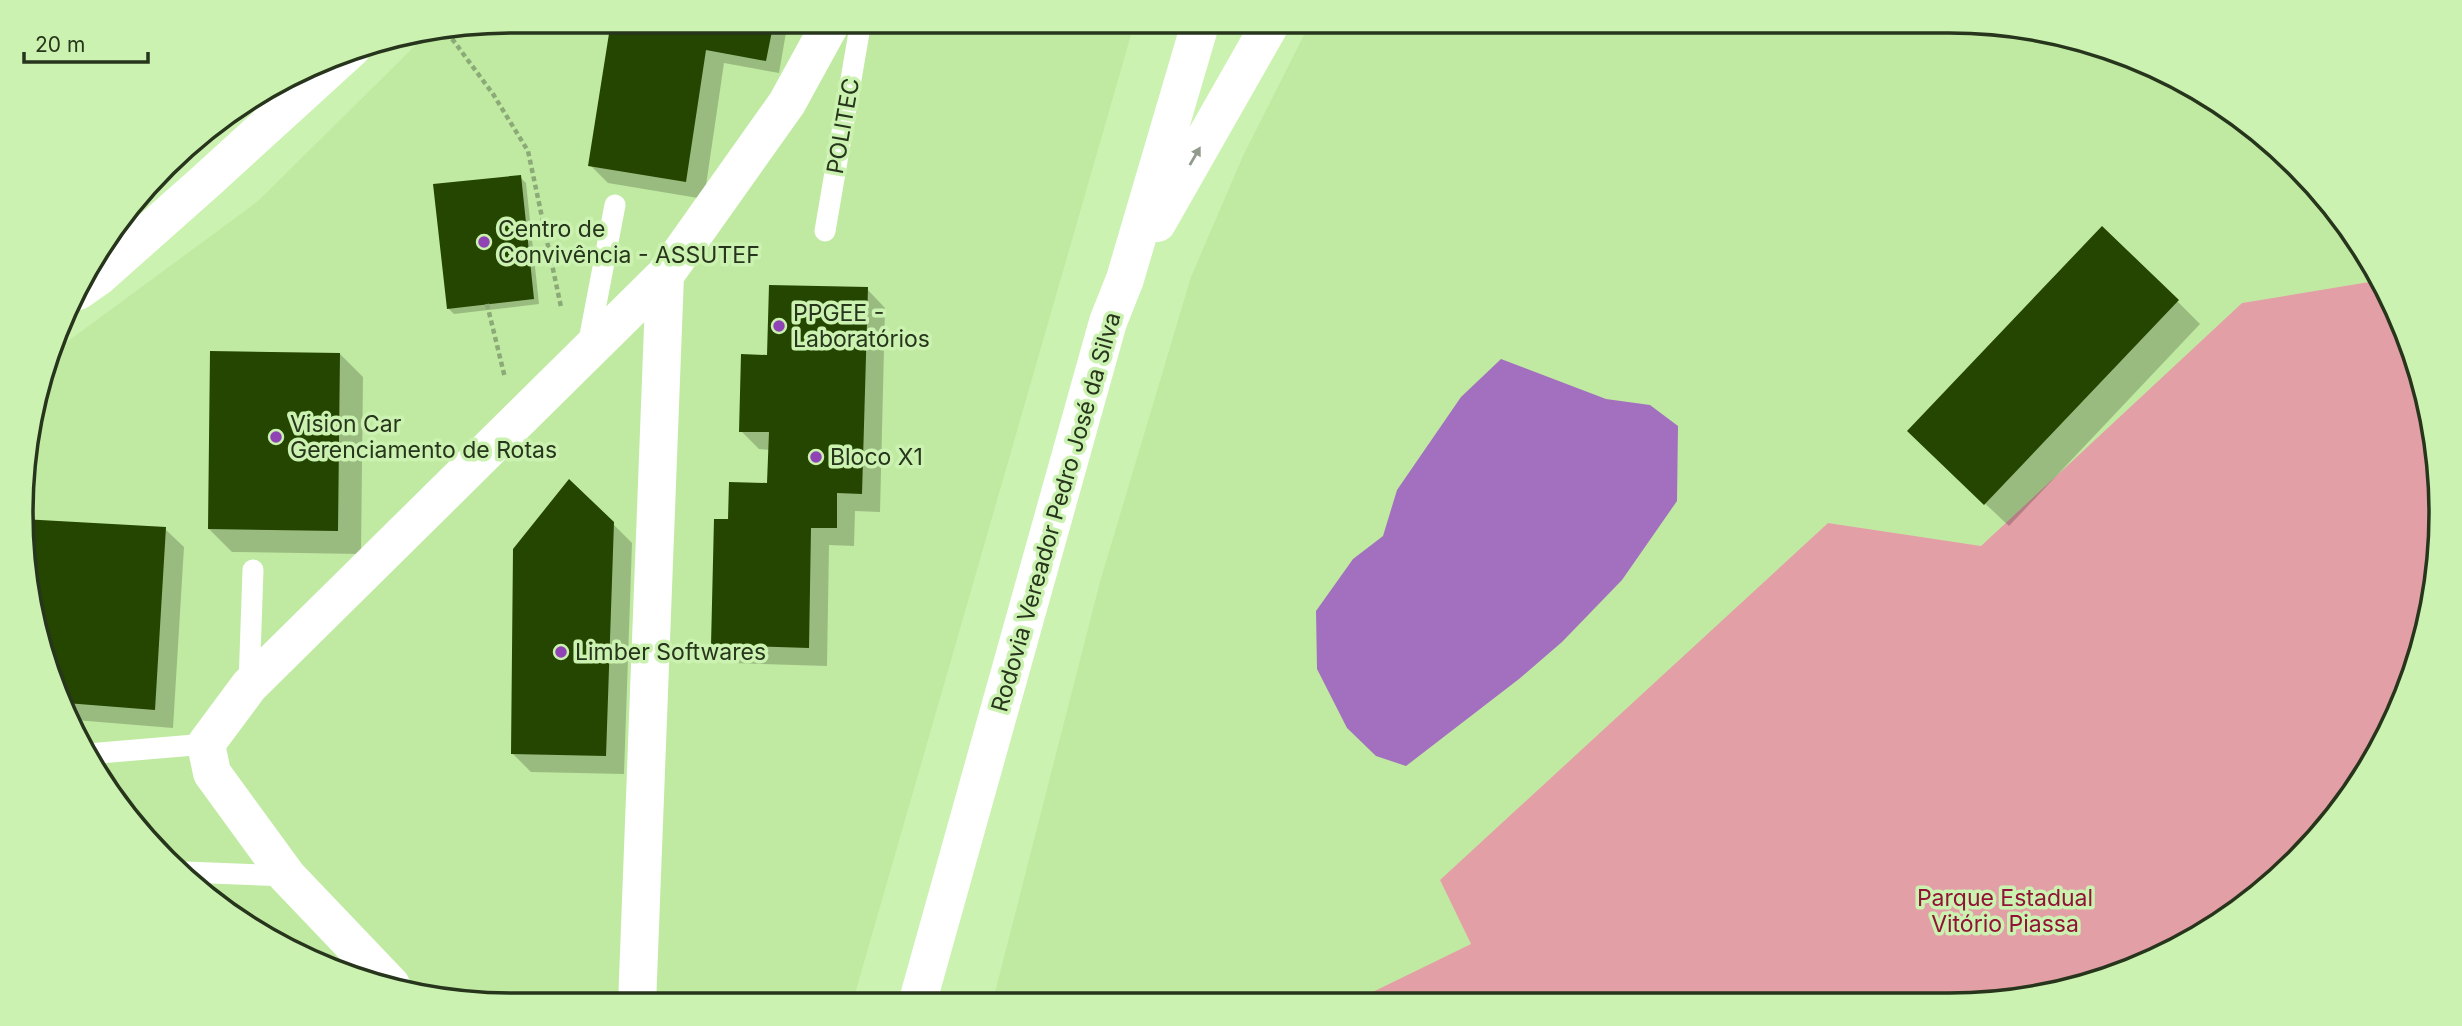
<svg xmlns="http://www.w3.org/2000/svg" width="2462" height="1026" viewBox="0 0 2462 1026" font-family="Inter,sans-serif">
<rect width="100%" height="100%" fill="#cbf2b0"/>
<path fill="#c0eaa1" d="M513 21H1135L852 1004 513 1005 354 979 213 903 143 838 87 759 30 609 21 513 30 417 56 350 257 202 425 36Z
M1311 21H1949L2108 47 2195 87 2274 143 2340 214 2381 280 2242 303 1981 546 1828 523 1440 880 1471 944 1350 1003 992 1004 1100 582 1191 277 1243 156Z"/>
<path fill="#e29fa5" d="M2381 280 2390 296 2424 386 2440 481 2437 578 2415 672 2358 787 2273 883 2138 967 2014 1001 1350 1003 1471 944 1440 880 1828 523 1981 546 2242 303Z"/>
<path fill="#a370bf" d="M1501 359 1606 399 1650 405 1678 426 1677 501 1622 580 1562 642 1519 679 1406 766 1376 756 1347 728 1317 669 1316 611 1353 559 1383 536 1397 490 1461 397Z"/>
<path fill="#0003" d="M612 21H788L779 73 724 63 704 199 608 183 590 165Z
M520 177 526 183 539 304 454 314 448 308Z
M867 289 885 308 880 512 855 511 854 546 829 545 827 666 732 663 713 645 730 521 769 485 770 450 759 449 741 431 768 357Z
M2177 301 2200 324 2009 526 1932 454Z
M340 354 363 377 361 554 232 552 209 529Z
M22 521 165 529 184 547 173 728 75 720 74 725 30 609Z
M613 524 632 543 624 774 531 772 512 753Z
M157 844 176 863V868L151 845Z"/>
<path fill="#254600" d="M611 21H774L766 61 706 50 686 182 588 166Z
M521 175 534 299 447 309 433 184Z
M2102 226 2179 300 1984 505 1907 431Z
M769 285 868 287 862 494 837 493V528H811L809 648 711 645 714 519H728L729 482 767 483 769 432H739L741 354 767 355Z
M210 351 340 353 338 531 208 529Z
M569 479 614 522 606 756 511 754 513 549Z
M22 519 166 527 155 710 66 703 30 609Z"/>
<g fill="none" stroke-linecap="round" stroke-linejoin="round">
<path stroke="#8caa77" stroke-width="4.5" stroke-dasharray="5 3.5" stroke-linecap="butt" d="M447 32 493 94 528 151 561 307
M487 304 505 378"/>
<path stroke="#fff" stroke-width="21" d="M825 231 861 21
M588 346 615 205
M249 684 253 570
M88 754 206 744
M185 872 287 876"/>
<path stroke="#fff" stroke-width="38" d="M391 985 287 876 212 773 206 744 249 686 665 275 787 103 832 21
M637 1005 665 275"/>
<path stroke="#fff" stroke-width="38" d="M1157 223 1272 21
M78 291 98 277 205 182 352 48
M917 1004 1108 322 1125 279 1201 21"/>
</g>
<defs><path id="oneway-solid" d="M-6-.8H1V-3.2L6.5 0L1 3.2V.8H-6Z" transform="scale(1.75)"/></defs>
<use fill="#929a8d" href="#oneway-solid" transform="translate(1195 156) rotate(-60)"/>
<g fill="#8f43b4" stroke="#cbf2b0" stroke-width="2.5">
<circle cx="484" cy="242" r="7"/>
<circle cx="779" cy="326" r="7"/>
<circle cx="276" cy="437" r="7"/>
<circle cx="816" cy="457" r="7"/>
<circle cx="561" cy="652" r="7"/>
</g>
<g text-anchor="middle" stroke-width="7" stroke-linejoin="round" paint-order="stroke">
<g font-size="23" fill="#26351b" stroke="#cbf2b0">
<text transform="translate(843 126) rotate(-80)" y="8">POLITEC</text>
<text transform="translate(1056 512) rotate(-74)" y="8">Rodovia Vereador Pedro José da Silva</text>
</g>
<g font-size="23" fill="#26351b" stroke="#cbf2b0" text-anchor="start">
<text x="498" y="237">Centro de<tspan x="498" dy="26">Convivência - ASSUTEF</tspan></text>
<text x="793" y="321">PPGEE -<tspan x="793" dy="26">Laboratórios</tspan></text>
<text x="290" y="432">Vision Car<tspan x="290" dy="26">Gerenciamento de Rotas</tspan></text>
<text x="830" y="465">Bloco X1</text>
<text x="575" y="660">Limber Softwares</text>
</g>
<g font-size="23" fill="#911436" stroke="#cbf2b0">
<text x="2005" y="906">Parque Estadual<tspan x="2005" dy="26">Vitório Piassa</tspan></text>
</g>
</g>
<path d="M0 0H2462V1026H0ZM513 33H1949A480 480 0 0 1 2429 513V513A480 480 0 0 1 1949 993H513A480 480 0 0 1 33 513V513A480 480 0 0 1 513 33Z" fill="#cbf2b0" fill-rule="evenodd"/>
<path fill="none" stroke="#26351b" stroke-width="3.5" d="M513 33H1949A480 480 0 0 1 2429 513V513A480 480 0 0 1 1949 993H513A480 480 0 0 1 33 513V513A480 480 0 0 1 513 33Z"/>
<path d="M24 52v10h124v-10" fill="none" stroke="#26351b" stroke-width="3.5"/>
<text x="35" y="52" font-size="21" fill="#26351b" stroke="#cbf2b0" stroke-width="5" paint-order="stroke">20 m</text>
</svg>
